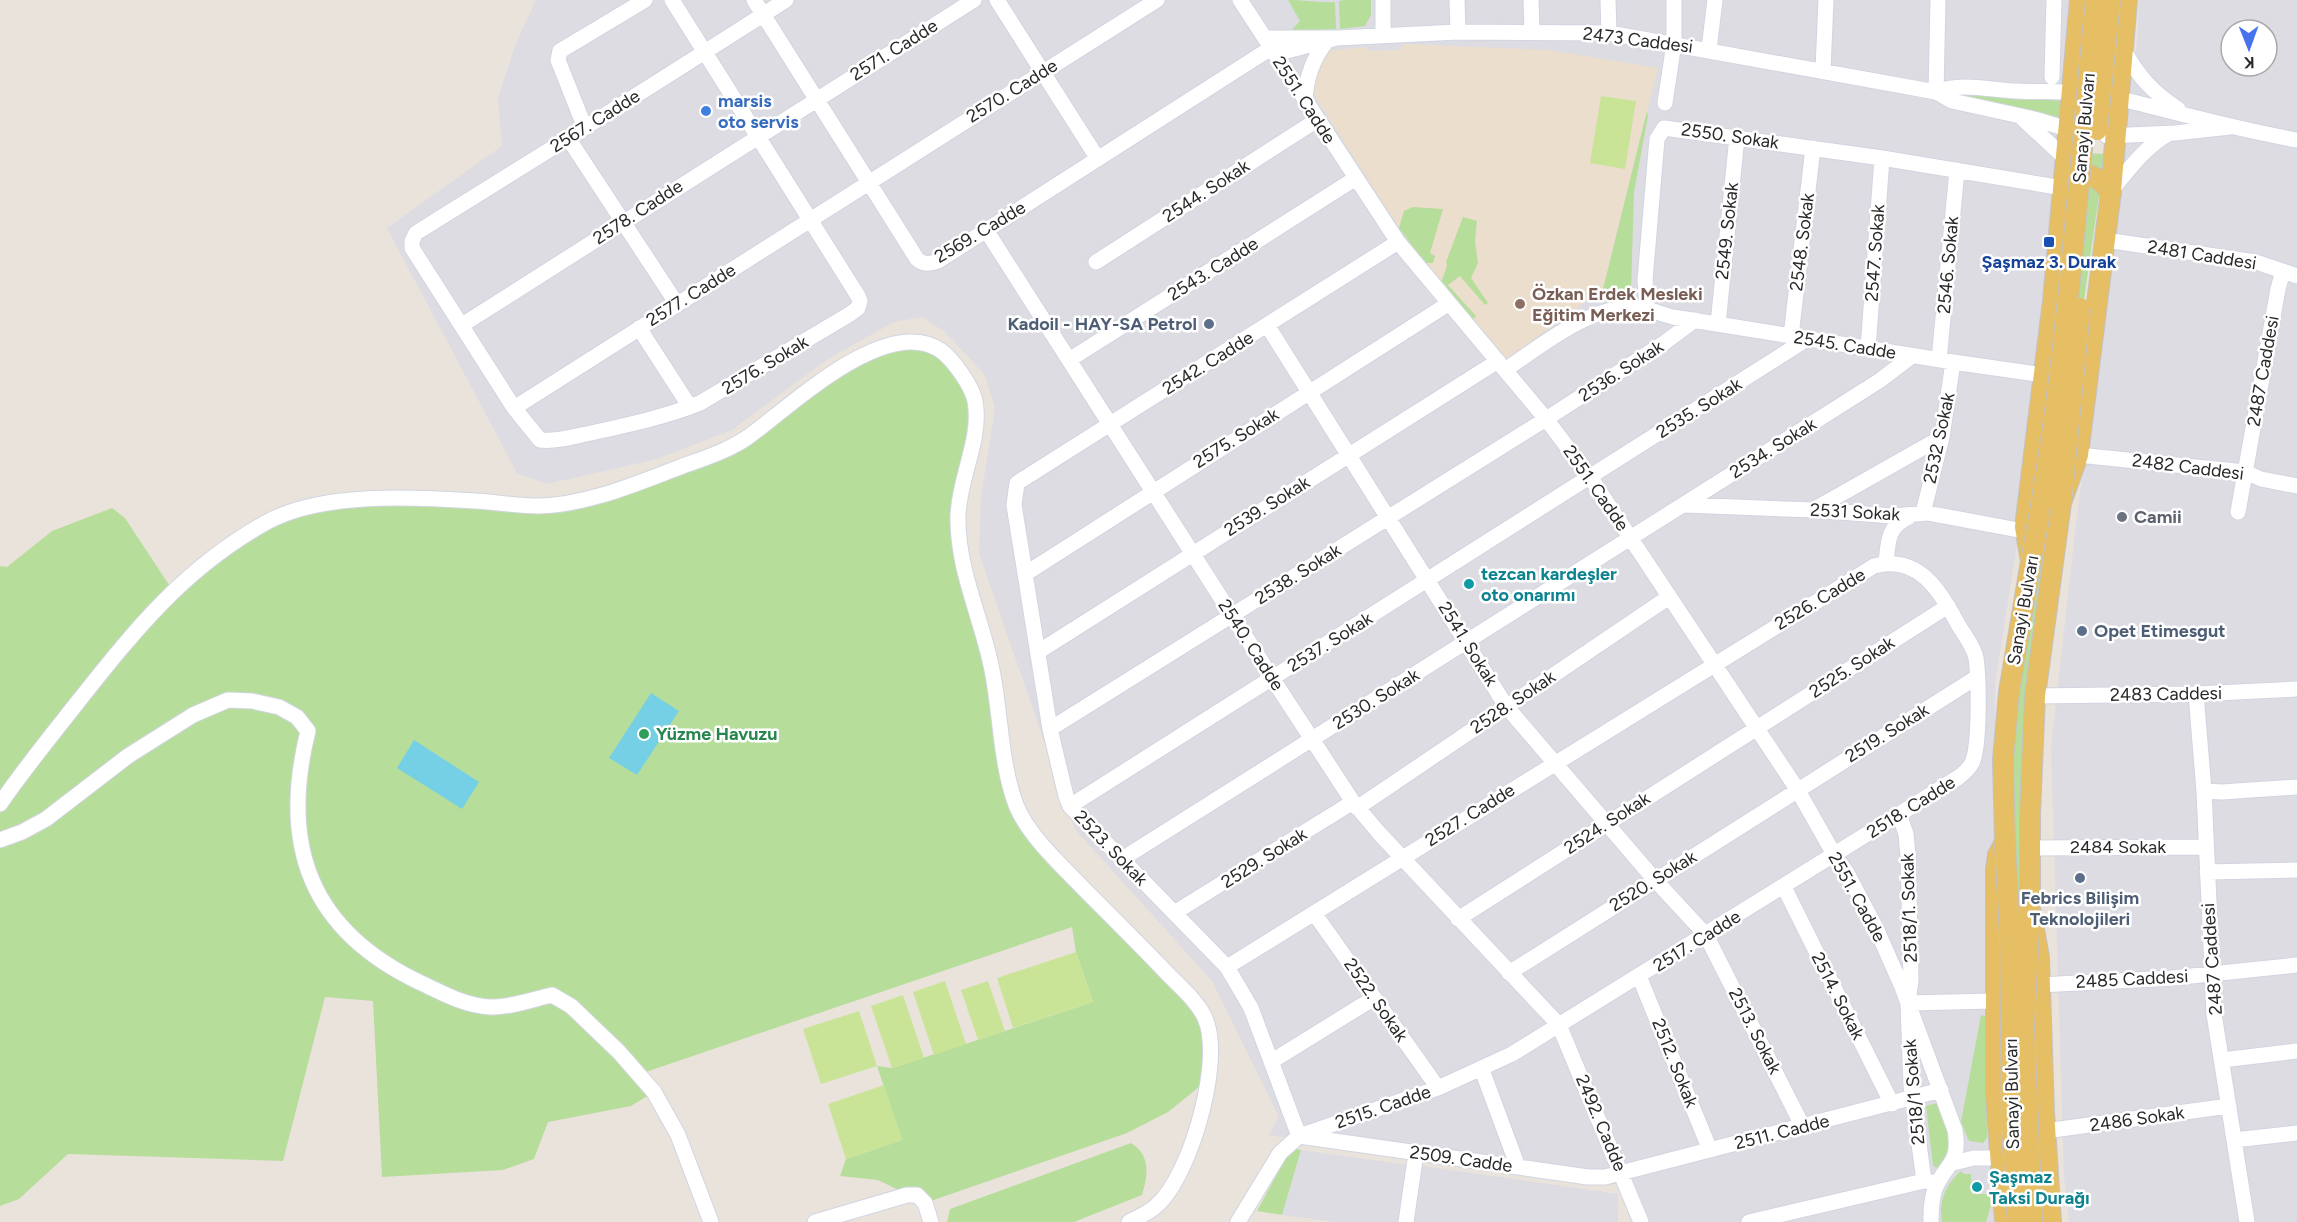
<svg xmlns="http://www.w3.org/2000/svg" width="2297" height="1222" viewBox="0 0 2297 1222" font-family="Figtree,sans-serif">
<rect width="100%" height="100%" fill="#eae3db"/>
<path fill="#dddce3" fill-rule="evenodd" d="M536 0H2074L2071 201 1995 684 1999 1038 2013 1222H1634L1618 1180 1612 1182 1269 1135 1279 1117 1212 981 1074 828 979 553 981 497 995 408 985 375 945 332 922 317 894 322 828 359 732 430 657 459 547 484 517 473 387 228 502 146 498 97 516 43Z
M2139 0H2297V1222H2069L2064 1176 2051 747 2075 532 2137 41ZM2231 30H2267V66H2231Z
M1301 1150 1409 1165 1401 1222H1336L1282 1215Z
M1422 1166 1618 1194V1222H1413Z"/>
<path fill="#ebdecc" d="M1403 44 1548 50 1658 68 1603 289 1505 360 1441 283 1399 228 1312 92 1323 51 1367 47 1369 51 1401 50Z"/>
<path fill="#b7dd9b" d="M1288 0C1304 0 1318 3 1335 2L1336 29 1290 32 1300 21Z
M1345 0H1371V15L1365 26 1340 29 1339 1Z
M1950 92 2063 101V120L1950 94Z
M1647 111 1648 116 1634 192 1631 291 1628 298 1621 302 1603 289Z
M2087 153 2105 154 2025 709 2022 742 2024 1054 2013 917V731Z
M1413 207 1443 209 1430 253 1435 256 1433 263H1425L1399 228 1404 211Z
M1463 217 1477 221 1475 241 1478 263 1471 278 1488 303 1485 305 1460 276 1448 285 1476 316 1472 320 1441 283 1447 266 1446 262Z
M888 344 940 350 976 408 958 519 1020 815 1205 1019 1209 1079 1168 1112 1127 1133 925 1203 878 1180 840 1176 846 1159 902 1140 877 1066 892 1068 1093 1002 1076 952 1072 927 640 1074 654 1092 631 1106 548 1122 534 1159 503 1170 382 1177 373 1001 325 997 283 1161 68 1154 19 1199 0 1206V566L7 567 52 531 112 508 125 518 173 591 225 546 334 502 573 504 743 441Z
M1981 1015 1985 1016V1019L1987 1133V1138L1983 1143 1969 1141 1961 1122Z
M1941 1102C1949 1126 1954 1147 1940 1169L1933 1166 1926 1106Z
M1131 1143C1151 1155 1148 1176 1142 1195L1074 1222H947L950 1209Z
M1291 1148 1301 1150 1282 1215 1257 1211Z
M1961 1171 1964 1174H1971L1972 1194H1988L1993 1199 1986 1222H1942C1938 1203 1946 1183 1961 1171Z"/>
<path fill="#c9e497" d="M1601 96 1636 101 1625 169 1590 163Z
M1076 952 1093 1002 1013 1028 997 978Z
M945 981 966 1044 934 1055 913 992Z
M988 981 1005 1031 978 1040 961 990Z
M903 995 924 1058 892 1068 871 1006Z
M859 1011 877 1066 821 1084 803 1029Z
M884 1085 902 1140 846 1159 828 1104Z"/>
<path fill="#75d0e5" d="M651 693 679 711 637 775 609 758Z
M414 740 479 782 462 809 397 768Z"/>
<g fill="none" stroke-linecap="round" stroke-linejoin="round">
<defs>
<path id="minor" d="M672 0C734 99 796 197 858 296L860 301 858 308 850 314 700 403C665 417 628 425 591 433 575 436 557 442 540 440L514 408 412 248V241L416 233C540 156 663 79 786 0
M754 0 917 259C923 265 930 264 938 261L1271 48
M997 0 1098 159
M1240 0 1398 242 1546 419 1590 477 1797 789 1835 856 1847 873 1876 928 1902 987 1955 1130C1961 1165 1945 1163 1935 1189 1931 1200 1931 1211 1931 1222
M1383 0V35
M1457 0 1458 32
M1531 0 1532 32
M1608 0 1609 33
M1265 38H1337L1275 54
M1337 38 1458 32 1609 33 1936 92 1952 101 2034 119 2078 132
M1709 49 1715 0
M2123 49C2139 77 2151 91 2178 109
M1823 70 1826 0
M2052 77 2054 0
M1936 92C1961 82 1990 90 2016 91 2038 92 2060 91 2082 93
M1936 92 1938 0
M2109 96C2172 111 2233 129 2297 140
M1305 101C1306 78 1312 59 1327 41
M1665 103 1674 43V0
M2023 119 2065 158
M585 128 558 60 560 51 645 0
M2107 136 2175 133 2230 127
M568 138 677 304
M2111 191C2129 169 2144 148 2168 134
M986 230 1272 678 1353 802 1379 833 1559 1025 1641 1222
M2105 240 2256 262 2297 276
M1398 242 1017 483 1014 505 1050 729 1066 796 1070 806 1227 967 1251 1008 1299 1136 1588 1177H1605L1941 1090
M1096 262 1317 120
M1647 309 1645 280 1657 139 1664 128 1882 158 2063 188
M1718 324 1737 137
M462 325 974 0
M1267 325 1506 706 1655 880 1706 935 1803 1127
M639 328 690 407
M1791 336 1813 148
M1868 349 1882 158
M1069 360 1356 178
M1939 360 1957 170
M1505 370C1544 344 1596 299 1646 309 1655 311 1664 315 1673 317L1953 362 2044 375
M514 408 1157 0
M2078 455 2245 472 2261 479 2297 486
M1684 505 1813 510 1893 516 1927 513 2024 531
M1813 510 1942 437
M2238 512 2278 289 2283 271
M1923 513 1942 437 1953 362
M1886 564C1888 543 1887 526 1909 517
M1025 574 1448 304
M1038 652 1498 361
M2196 694 2204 791 2214 1014 2247 1222
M2035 696 2196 694 2297 689
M1050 729 1546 419 1664 343 1695 320
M2204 791 2222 792 2297 787
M0 804C24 769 51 736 77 703 135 630 184 568 267 522 322 492 413 497 475 501 496 502 517 506 538 506 587 505 635 484 680 467 702 459 728 451 748 437 789 408 885 314 940 350 953 359 972 386 975 401 982 439 959 477 958 516 957 570 982 618 992 670 1001 714 1000 762 1016 805 1028 835 1060 864 1082 887 1109 914 1137 942 1164 970 1177 984 1197 1000 1205 1018 1217 1046 1207 1094 1199 1122 1192 1147 1176 1189 1156 1206 1149 1213 1138 1217 1129 1222
M1070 806 1807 339
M1357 808 1669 597
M1899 814 1906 834 1908 856 1911 980 1908 1003 1911 1085 1924 1181
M0 840 22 832 46 819 128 756 193 715 228 700 252 701 279 707 297 717 308 731C279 847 311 931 421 983 443 993 465 1006 490 1007 508 1008 534 999 552 995L571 1006 619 1052 654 1092 678 1135 711 1222
M2031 848 2206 847
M1122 859 1879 381 1912 356
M2207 872 2297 870
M1784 887 1892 1104
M1174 913 1353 802
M1314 913 1438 1088
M1458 919 1948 606
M1227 967 1874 566C1920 554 1940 592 1959 626 1965 636 1974 647 1976 658 1979 679 1980 746 1972 763 1969 769 1964 773 1959 777L1512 1054 1438 1088 1299 1136 1280 1153 1238 1222
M1509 973 1977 677
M1639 976 1710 1150
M2039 985 2172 978 2297 965
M1908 1003 1994 1001
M2222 1060 2297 1051
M1272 1061 1374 998
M1482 1070 1518 1167
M2045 1131 2229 1106
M2234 1140 2297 1133
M1953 1163 1974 1158H1999
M815 1222 907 1195H917L925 1203 931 1222
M1406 1222 1416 1153
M1749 1222 1924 1181 1933 1182"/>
<path id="major" d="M2067 182C2084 167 2101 177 2111 194
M2005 1222 1996 1095V869L1998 855 2005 842 2003 760 2009 692 2031 561 2025 527 2053 301 2080 0
M2051 1222 2044 1111 2039 957 2030 907V814L2035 696 2061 503 2078 455 2111 191 2127 0"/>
</defs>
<use href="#minor" stroke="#d1d5e1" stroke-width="17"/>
<use href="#major" stroke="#c3c3c3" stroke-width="22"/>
<use href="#minor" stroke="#fff" stroke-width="15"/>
<use href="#major" stroke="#e6be64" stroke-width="20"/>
<defs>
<path id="major-bridge" d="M2097 130 2110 0
M2061 503 2080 308
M2031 561C2067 376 2077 187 2096 0
M2005 842 2010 934 2012 1128 2018 1222
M2030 907 2024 1027 2032 1222"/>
</defs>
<use href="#major-bridge" stroke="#c3c3c3" stroke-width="22" stroke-linecap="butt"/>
<use href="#major-bridge" stroke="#e6be64" stroke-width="20"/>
</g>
<circle fill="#3f7fe0" stroke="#fff" stroke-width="2" cx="706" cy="111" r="6"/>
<rect fill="#1a4fb4" stroke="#fff" stroke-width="2" x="2043" y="236" width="12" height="12" rx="3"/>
<circle fill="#8d6e63" stroke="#fff" stroke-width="2" cx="1520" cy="304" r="6"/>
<g fill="#5c6f8a" stroke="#fff" stroke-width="2">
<circle cx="1209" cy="324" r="6"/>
<circle cx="2082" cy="631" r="6"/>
<circle cx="2080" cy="878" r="6"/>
</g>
<circle fill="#6b7280" stroke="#fff" stroke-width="2" cx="2122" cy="517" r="6"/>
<g fill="#0f9aa8" stroke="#fff" stroke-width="2">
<circle cx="1469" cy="584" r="6"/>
<circle cx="1977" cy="1187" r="6"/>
</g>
<circle fill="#2e9e5b" stroke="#fff" stroke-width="2" cx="644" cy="734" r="6"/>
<g text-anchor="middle" stroke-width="5" stroke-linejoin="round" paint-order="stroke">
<g font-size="18" fill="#292929" stroke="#fff">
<text transform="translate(1638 40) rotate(7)" y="6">2473 Caddesi</text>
<text transform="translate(894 50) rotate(-32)" y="6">2571. Cadde</text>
<text transform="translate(1012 91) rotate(-32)" y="6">2570. Cadde</text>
<text transform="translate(1304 100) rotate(57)" y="6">2551. Cadde</text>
<text transform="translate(595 121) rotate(-32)" y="6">2567. Cadde</text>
<text transform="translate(2084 128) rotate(-85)" y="6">Sanayi Bulvarı</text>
<text transform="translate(1730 136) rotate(8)" y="6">2550. Sokak</text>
<text transform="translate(1206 191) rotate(-33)" y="6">2544. Sokak</text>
<text transform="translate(638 212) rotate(-33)" y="6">2578. Cadde</text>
<text transform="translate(1727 231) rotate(-84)" y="6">2549. Sokak</text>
<text transform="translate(980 232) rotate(-31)" y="6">2569. Cadde</text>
<text transform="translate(1802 242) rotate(-83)" y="6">2548. Sokak</text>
<text transform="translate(1875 253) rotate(-86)" y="6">2547. Sokak</text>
<text transform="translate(2202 255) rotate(9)" y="6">2481 Caddesi</text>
<text transform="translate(1948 265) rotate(-85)" y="6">2546. Sokak</text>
<text transform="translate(1213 269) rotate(-32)" y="6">2543. Cadde</text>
<text transform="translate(691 295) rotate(-32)" y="6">2577. Cadde</text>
<text transform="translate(1845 345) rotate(9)" y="6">2545. Cadde</text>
<text transform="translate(1208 363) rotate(-32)" y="6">2542. Cadde</text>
<text transform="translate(765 365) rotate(-31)" y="6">2576. Sokak</text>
<text transform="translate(1621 371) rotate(-33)" y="6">2536. Sokak</text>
<text transform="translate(2263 371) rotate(-80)" y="6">2487 Caddesi</text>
<text transform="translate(1699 408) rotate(-32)" y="6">2535. Sokak</text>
<text transform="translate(1236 438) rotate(-32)" y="6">2575. Sokak</text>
<text transform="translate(1939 438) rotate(-78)" y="6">2532 Sokak</text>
<text transform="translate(1773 448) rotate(-32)" y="6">2534. Sokak</text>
<text transform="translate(2188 467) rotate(7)" y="6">2482 Caddesi</text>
<text transform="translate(1596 488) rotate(55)" y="6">2551. Cadde</text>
<text transform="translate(1267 506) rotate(-32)" y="6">2539. Sokak</text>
<text transform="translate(1855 512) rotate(3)" y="6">2531 Sokak</text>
<text transform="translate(1298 574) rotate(-32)" y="6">2538. Sokak</text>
<text transform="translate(1820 599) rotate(-31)" y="6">2526. Cadde</text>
<text transform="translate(2023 610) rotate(-80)" y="6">Sanayi Bulvarı</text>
<text transform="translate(1330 642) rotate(-32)" y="6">2537. Sokak</text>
<text transform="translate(1468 644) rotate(58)" y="6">2541. Sokak</text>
<text transform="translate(1251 645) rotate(57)" y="6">2540. Cadde</text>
<text transform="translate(1852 667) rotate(-33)" y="6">2525. Sokak</text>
<text transform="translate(2166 694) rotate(-1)" y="6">2483 Caddesi</text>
<text transform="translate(1376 699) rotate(-32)" y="6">2530. Sokak</text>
<text transform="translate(1513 702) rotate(-34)" y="6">2528. Sokak</text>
<text transform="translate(1887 733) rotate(-32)" y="6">2519. Sokak</text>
<text transform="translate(1911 807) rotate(-32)" y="6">2518. Cadde</text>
<text transform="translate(1470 815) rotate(-32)" y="6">2527. Cadde</text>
<text transform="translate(1607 823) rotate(-33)" y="6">2524. Sokak</text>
<text x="2118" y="853">2484 Sokak</text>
<text transform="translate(1111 848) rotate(46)" y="6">2523. Sokak</text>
<text transform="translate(1264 858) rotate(-32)" y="6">2529. Sokak</text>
<text transform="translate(1653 881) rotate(-32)" y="6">2520. Sokak</text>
<text transform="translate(1857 897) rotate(61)" y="6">2551. Cadde</text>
<text transform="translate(1909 908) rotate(-92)" y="6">2518/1. Sokak</text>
<text transform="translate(1697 941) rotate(-32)" y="6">2517. Cadde</text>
<text transform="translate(2212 959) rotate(-94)" y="6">2487 Caddesi</text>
<text transform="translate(2132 979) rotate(-3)" y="6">2485 Caddesi</text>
<text transform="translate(1838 996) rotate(63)" y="6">2514. Sokak</text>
<text transform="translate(1376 1000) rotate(55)" y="6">2522. Sokak</text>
<text transform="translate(1755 1031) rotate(63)" y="6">2513. Sokak</text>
<text transform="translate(1675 1063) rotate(68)" y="6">2512. Sokak</text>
<text transform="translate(1914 1092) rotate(-95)" y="6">2518/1 Sokak</text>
<text transform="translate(2012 1094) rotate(-91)" y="6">Sanayi Bulvarı</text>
<text transform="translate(1383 1107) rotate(-19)" y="6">2515. Cadde</text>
<text transform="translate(2137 1119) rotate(-8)" y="6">2486 Sokak</text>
<text transform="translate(1601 1123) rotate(67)" y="6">2492. Cadde</text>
<text transform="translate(1782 1132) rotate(-14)" y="6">2511. Cadde</text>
<text transform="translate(1461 1159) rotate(8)" y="6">2509. Cadde</text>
</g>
<g font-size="18" font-weight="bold" fill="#366cbe" stroke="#fff" text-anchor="start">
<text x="718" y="107">marsis<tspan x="718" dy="21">oto servis</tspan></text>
</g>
<g font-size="18" font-weight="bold" fill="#164399" stroke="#fff">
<text x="2049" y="268">Şaşmaz 3. Durak</text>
</g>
<g font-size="18" font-weight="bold" fill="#785e54" stroke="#fff" text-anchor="start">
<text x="1532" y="300">Özkan Erdek Mesleki<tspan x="1532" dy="21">Eğitim Merkezi</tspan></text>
</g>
<g font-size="18" font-weight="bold" fill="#4e5e75" stroke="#fff" text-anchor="end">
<text x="1197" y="330">Kadoil - HAY-SA Petrol</text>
<text x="2094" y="637" text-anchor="start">Opet Etimesgut</text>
<text x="2080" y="904" text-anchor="middle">Febrics Bilişim<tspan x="2080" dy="21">Teknolojileri</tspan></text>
</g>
<g font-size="18" font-weight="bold" fill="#5b616d" stroke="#fff" text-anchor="start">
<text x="2134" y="523">Camii</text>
</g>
<g font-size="18" font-weight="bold" fill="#0d838f" stroke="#fff" text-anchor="start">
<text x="1481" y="580">tezcan kardeşler<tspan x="1481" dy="21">oto onarımı</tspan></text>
<text x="1989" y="1183">Şaşmaz<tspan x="1989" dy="21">Taksi Durağı</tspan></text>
</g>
<g font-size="18" font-weight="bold" fill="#27864d" stroke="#fff" text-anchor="start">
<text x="656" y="740">Yüzme Havuzu</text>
</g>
</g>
<g transform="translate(2249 48) rotate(179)"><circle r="28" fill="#ffffff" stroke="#a9a9a9" stroke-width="1.5"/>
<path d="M0-4.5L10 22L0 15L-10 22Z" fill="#4672ed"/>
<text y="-9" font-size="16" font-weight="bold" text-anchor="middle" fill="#292929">K</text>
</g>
</svg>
